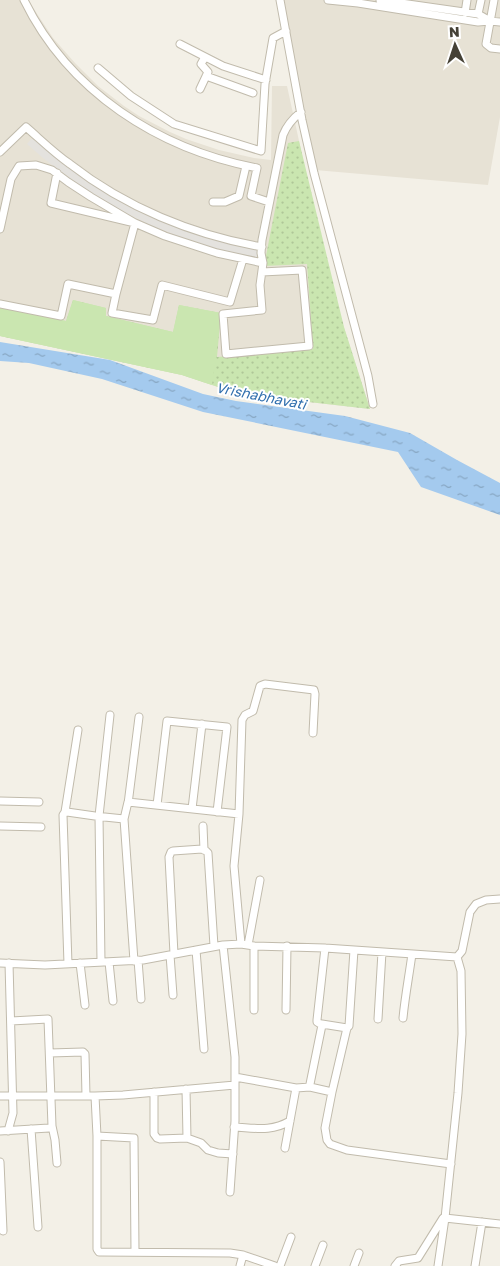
<svg xmlns="http://www.w3.org/2000/svg" width="500" height="1266" viewBox="0 0 500 1266" font-family="'Golos Text',sans-serif">
<defs>
<pattern id="park-dots" width="8" height="8" patternUnits="userSpaceOnUse" patternTransform="scale(1.25)"><rect width="8" height="8" fill="#cae6b0"/><path d="M2 2h.1M6 6h.1" fill="none" stroke="#afc698" stroke-width="1.8" stroke-linecap="round"/></pattern>
<pattern id="water-ripples" width="26" height="14" patternUnits="userSpaceOnUse" patternTransform="scale(1.25)"><rect width="26" height="14" fill="#a4caee"/><path d="M2 4q2-2 4 0t4 0M15 11q2-2 4 0t4 0" fill="none" stroke="#87a6c2"/></pattern>
</defs>
<rect width="100%" height="100%" fill="#f3f0e7"/>
<path fill="#e7e2d5" d="M0 0H28L53 38 75 63 98 86 124 106 139 116 170 132 186 139 219 150 254 158 271 160 272 86H287L331 287 370 409 239 394 182 375 0 336Z
M283 0H500V117L488 185 315 170Z"/>
<path fill="url(#park-dots)" d="M299 141 344 327 370 409 239 394 182 375 0 336V307L66 321 73 300 106 308V316L173 332 179 305 221 313 217 357 313 349 307 264 264 266 288 143Z"/>
<path fill="#cae6b0" d="M73 300 106 308V316L173 332 179 305 221 313 216 357 212 385 182 375 0 336V307L66 321Z"/>
<path fill="#e4e2de" d="M32 138 65 165 100 189 118 200 259 249 257 257 220 250 185 239 150 225 114 207 77 184 43 158 27 144Z"/>
<path fill="url(#water-ripples)" d="M0 342 110 360 203 394 236 401 345 416 410 433 457 460 500 483V515L421 487 398 452 203 412 102 379 29 363 0 361Z"/>
<g fill="none" stroke-linecap="round" stroke-linejoin="round">
<defs>
<path id="minor" d="M24 0C69 92 158 149 257 168L251 196 269 202
M280 0 302 120 314 173 368 376 373 404
M328 0 358 3 478 22 490 21 478 14 380 0
M494 0 486 44 491 48 500 49
M465 13 467 0
M478 14 481 0
M490 21 500 22
M180 44 223 66 266 80
M98 68 131 96 174 124 261 151 265 84 273 38 286 31
M206 76 253 93
M200 89 208 72 201 64 205 57
M0 152 26 127C40 139 54 153 70 164 125 207 193 235 262 247
M57 173 51 203 135 223 116 294
M213 202H225L239 196 246 166
M0 229 11 179 19 166 36 165 52 170 68 182 91 197 135 223 165 236 217 253 263 263
M262 272 302 270 309 346 226 354 223 314 262 310 260 285 263 263 261 253 262 240 283 135C287 125 292 119 301 112
M0 304 61 316 68 284 116 294 112 313 153 320 162 285 230 302 243 259
M0 801 39 802
M128 804 139 717
M157 805 167 721 227 727 217 812
M192 809 202 724
M65 812 78 730
M0 826 41 827
M203 826 204 850
M241 944 234 866 239 814 242 720 245 715 253 711 260 686 265 684 314 690 315 694 313 733
M223 945 235 1057V1121L230 1192
M248 945 260 880
M254 946V1010
M196 950 204 1049
M174 954 169 857 171 852 173 851 202 849 206 851 208 853 214 946
M170 955 173 995
M138 960 141 999
M134 961 124 819 128 802 239 814
M101 962 99 816 110 715
M109 962 113 1001
M0 963 45 965 143 960 223 945 241 944 254 946 325 948 457 957 462 951 470 912 476 904 486 900 500 899
M80 963 85 1005
M68 964 63 815 65 812H67L95 816 124 819
M286 1010 287 946
M403 1018C405 997 409 976 412 954
M378 1019 382 952
M322 1024 347 1028 349 1026 354 950
M50 1053 83 1052 85 1054 86 1096
M235 1077 296 1088
M310 1087 332 1092 347 1028
M186 1089 187 1138
M154 1092V1134L157 1138 160 1139 187 1138 201 1143 208 1150 218 1153 233 1154
M332 1092 325 1128 327 1140 330 1144 347 1150 451 1164
M0 1096H95L97 1136V1249L99 1252 230 1253 243 1255
M95 1096 123 1095 235 1085
M52 1126 55 1140 57 1163
M234 1127C255 1128 271 1132 290 1121
M31 1129 38 1227
M0 1131 49 1128H51L52 1126 48 1019 11 1021
M8 1131 13 1113 9 963
M97 1136 134 1138 135 1252
M285 1148 296 1088 310 1087V1084L322 1025 317 1022V1020L325 948
M0 1162 3 1231
M240 1266 243 1255 275 1266
M280 1266 291 1237
M315 1266 323 1245
M354 1266 359 1253
M395 1266 399 1261 418 1258 443 1218H445L500 1224
M438 1266 445 1218 458 1093 462 1034 461 971 457 957
M475 1266 482 1222"/>
</defs>
<use href="#minor" stroke="#c1bbac" stroke-width="9"/>
<use href="#minor" stroke="#fff" stroke-width="7"/>
</g>
<g text-anchor="middle" stroke-width="4" stroke-linejoin="round" paint-order="stroke">
<g font-size="14" font-style="italic" fill="#3270ae" stroke="#fff">
<text transform="translate(261 396) rotate(11)" y="5">Vrishabhavati</text>
</g>
</g>
<g transform="translate(455 45) rotate(357)" stroke="#ffffff" stroke-width="4" paint-order="stroke">
<path d="M0-4L9 19L0 12L-9 19Z" fill="#454136"/>
<text y="-8" font-size="14" font-weight="bold" text-anchor="middle" fill="#454136">N</text>
</g>
</svg>
